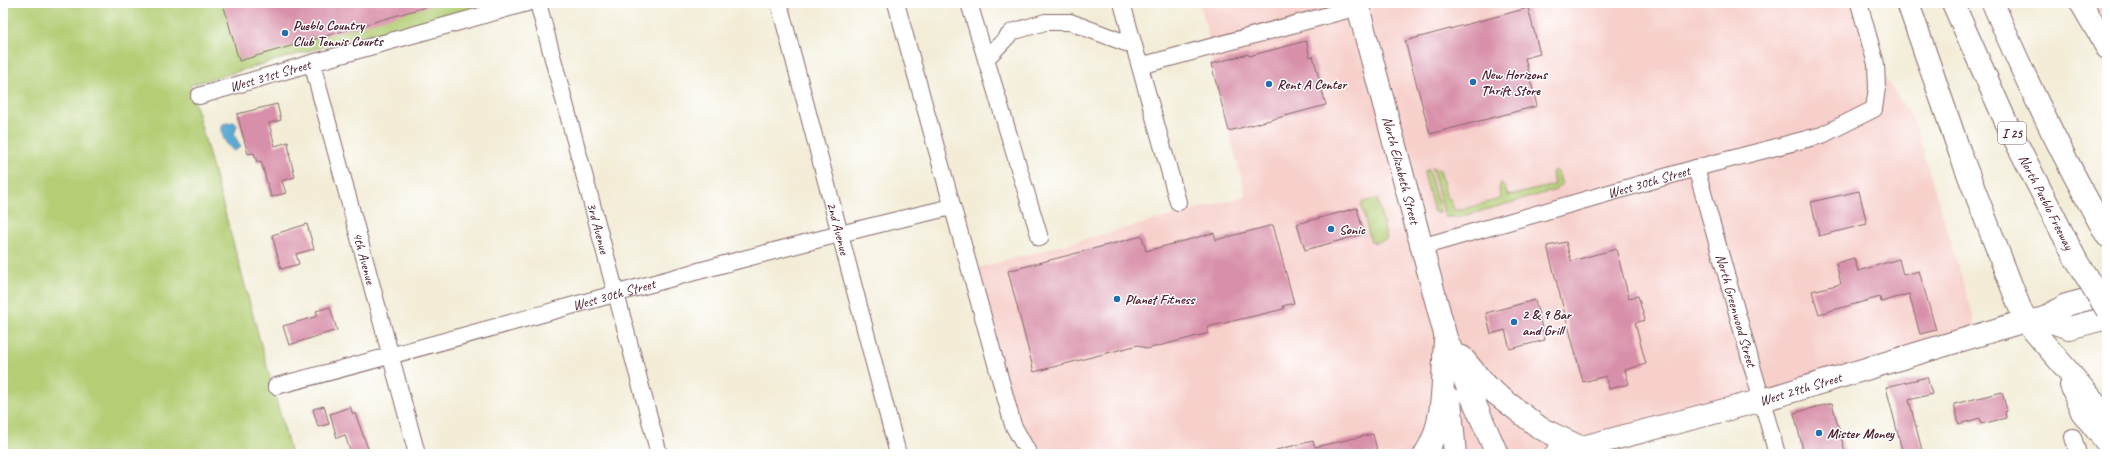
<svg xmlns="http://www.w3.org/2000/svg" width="2110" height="457" viewBox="0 0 2110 457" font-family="Caveat,sans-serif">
<rect width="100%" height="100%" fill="#fff"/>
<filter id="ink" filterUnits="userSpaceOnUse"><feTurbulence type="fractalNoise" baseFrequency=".025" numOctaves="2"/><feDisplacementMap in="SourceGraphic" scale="8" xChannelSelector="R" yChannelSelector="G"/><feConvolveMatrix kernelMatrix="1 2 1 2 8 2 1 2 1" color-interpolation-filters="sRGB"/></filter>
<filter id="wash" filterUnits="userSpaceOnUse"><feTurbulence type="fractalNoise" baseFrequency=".012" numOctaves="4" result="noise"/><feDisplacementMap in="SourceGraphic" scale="16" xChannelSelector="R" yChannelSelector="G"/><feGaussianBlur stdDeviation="0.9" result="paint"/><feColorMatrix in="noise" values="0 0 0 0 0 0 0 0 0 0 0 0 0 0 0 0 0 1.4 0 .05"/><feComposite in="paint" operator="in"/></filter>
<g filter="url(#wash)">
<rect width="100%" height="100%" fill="#f3edd8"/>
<path fill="#f7d0cb" d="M1200 3H1859L1876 64 1914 121 1979 335 1556 454H1029L970 270 1246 196 1211 64 1208 35Z
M2081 3H2107V48Z"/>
<path fill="#b3ce74" stroke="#7e7650" d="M3 3H524L361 36 190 85 291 454H3Z
M1428 168 1440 212H1434L1424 173Z
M1432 168 1440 170 1447 198 1450 199 1455 211 1500 199 1499 187 1501 184 1504 186 1508 196 1554 185 1552 172 1554 170 1558 172 1562 185 1557 187 1556 190 1460 217H1445Z
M1377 199 1387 239 1373 243 1371 242 1361 204 1363 202Z"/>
<path fill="#59abd4" stroke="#526580" d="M234 122 237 125 234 135 241 147 234 151C226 145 219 134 223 124Z"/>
<g id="blocks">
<path fill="#d88fa9" d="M223 3H429V6L239 61Z
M1528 8 1540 54 1525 58 1537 106 1430 134 1405 41Z
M1306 41 1310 57 1313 56 1326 105 1229 131 1211 64 1248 54 1249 56Z
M277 104 281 120 269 123 275 146 288 142 290 154H289L295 177 282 181 286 193 271 197 261 161 257 162 254 153 248 154 237 114Z
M1859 191 1867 224 1819 236 1811 202Z
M1357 208 1364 234 1305 250 1297 224Z
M307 224 314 249 296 254 299 264 281 269 272 235Z
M1273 225 1294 303 1283 306 1284 309 1207 327 1209 333 1147 349 1138 345 1034 372 1008 271 1142 236 1146 251 1214 233 1216 240Z
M1566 242 1571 261 1616 249 1629 298 1638 296 1645 320 1635 323 1646 364 1625 370 1629 384 1609 389 1606 376 1583 382 1547 246Z
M1854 258 1858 271 1899 259 1903 275 1919 271 1936 330 1920 334 1909 294 1881 302 1880 297 1819 314 1812 291 1841 284 1836 263Z
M1535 300 1545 340 1510 349 1505 330 1491 334 1486 313Z
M330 307 337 330 289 345 283 326 318 316 316 311Z
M1927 377 1932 394 1909 400 1923 454H1903L1886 387Z
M2002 392 2007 411 2005 412 2006 418 1981 424 1980 418 1959 424 1954 404Z
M1832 403 1845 452 1838 454H1804L1794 413Z
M324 406 329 424 318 427 313 409Z
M350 407 353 414 355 413 370 454H351L345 435 337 438 330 414Z
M1373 434 1378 454H1277L1276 450 1313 441 1315 447Z"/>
</g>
</g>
<g filter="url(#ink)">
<use href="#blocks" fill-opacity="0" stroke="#856768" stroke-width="1"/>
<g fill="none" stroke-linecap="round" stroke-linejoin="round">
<defs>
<g id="street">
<path id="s1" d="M538 3 659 454"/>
<path id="s2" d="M779 3 898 454"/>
<path d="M896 3 1013 425 1029 454"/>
<path d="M969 3 1040 238"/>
<path d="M1122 3 1178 202"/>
<path d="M986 59 1012 32 1045 22H1070L1134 46"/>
<path id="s3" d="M312 63 417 454"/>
<path d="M1140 66 1358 7"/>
<path id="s4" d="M199 96 312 63 527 3"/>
<path id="s5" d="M1696 168 1777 454"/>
<path id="s6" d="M1421 247 1696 168 1822 135 1874 109 1877 88 1876 64 1859 3"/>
<path id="s7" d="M276 386C502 328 725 259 952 207"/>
<path d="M2073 437 2078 454"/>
</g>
<g id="secondary">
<path id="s8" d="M1357 3 1446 338 1497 454"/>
<path d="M2081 3 2107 48"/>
<path d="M2043 319 2066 305 2107 294"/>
<path d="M1462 357 1486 386 1540 428 1580 447 1577 454"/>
<path d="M1450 399 1455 454"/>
<path d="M1425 454C1446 423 1442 377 1445 341"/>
<path id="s9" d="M1556 454 1763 400 2025 321 2043 319 2069 328 2107 318"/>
</g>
<g id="highway">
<path d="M1908 3 1960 153 2025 321 2107 416"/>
<path id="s10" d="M1953 3 2006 122 2076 260"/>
<path d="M1993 3C2026 83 2065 160 2107 236"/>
<path d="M2071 385 2082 412 2107 443"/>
</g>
</defs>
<use href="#street" stroke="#856768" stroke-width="18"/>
<use href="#secondary" stroke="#856768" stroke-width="24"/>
<use href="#highway" stroke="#856768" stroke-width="24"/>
<use href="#street" stroke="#fff" stroke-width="16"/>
<use href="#secondary" stroke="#fff" stroke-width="22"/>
<use href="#highway" stroke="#fff" stroke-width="22"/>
<defs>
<path id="highway-bridge" d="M2076 260 2107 310"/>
</defs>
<use href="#highway-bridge" stroke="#856768" stroke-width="24" stroke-linecap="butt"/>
<use href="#highway-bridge" stroke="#fff" stroke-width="22"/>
</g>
</g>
<g fill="#1f6fb2" stroke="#fff" stroke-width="1.5">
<circle cx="285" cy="33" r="4"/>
<circle cx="1473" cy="82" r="4"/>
<circle cx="1269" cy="84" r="4"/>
<circle cx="1331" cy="229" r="4"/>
<circle cx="1117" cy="299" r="4"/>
<circle cx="1514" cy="322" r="4"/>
<circle cx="1819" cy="433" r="4"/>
</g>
<g text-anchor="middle" stroke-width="3" stroke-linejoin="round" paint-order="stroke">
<rect fill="#fff" stroke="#80626b" stroke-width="1" x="1998" y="122" width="28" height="22" rx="3"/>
<g font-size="13" font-weight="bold" fill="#4a1f2b">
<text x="2012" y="138">I 25</text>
</g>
<g font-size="14" font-weight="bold" fill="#4a1f2b" stroke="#fff" text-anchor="start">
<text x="293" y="30">Pueblo Country<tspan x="293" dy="16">Club Tennis Courts</tspan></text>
<text x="1481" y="79">New Horizons<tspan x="1481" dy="16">Thrift Store</tspan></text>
<text x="1277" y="89">Rent A Center</text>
<text x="1339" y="234">Sonic</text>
<text x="1125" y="304">Planet Fitness</text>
<text x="1522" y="319">2 &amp; 9 Bar<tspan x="1522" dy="16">and Grill</tspan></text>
<text x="1827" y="438">Mister Money</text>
</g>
<g font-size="14" fill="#4a1f2b" stroke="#fff">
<text dy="5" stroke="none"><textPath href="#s4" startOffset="74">West 31st Street</textPath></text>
<text dy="5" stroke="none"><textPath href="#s8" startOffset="173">North Elizabeth Street</textPath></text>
<text dy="5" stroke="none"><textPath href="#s6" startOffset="237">West 30th Street</textPath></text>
<text dy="5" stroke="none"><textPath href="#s10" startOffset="220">North Pueblo Freeway</textPath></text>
<text dy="5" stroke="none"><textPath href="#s1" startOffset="233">3rd Avenue</textPath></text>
<text dy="5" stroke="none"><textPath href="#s2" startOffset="233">2nd Avenue</textPath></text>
<text dy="5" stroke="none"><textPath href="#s3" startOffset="202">4th Avenue</textPath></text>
<text dy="5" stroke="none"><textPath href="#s7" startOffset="350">West 30th Street</textPath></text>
<text dy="5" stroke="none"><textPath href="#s5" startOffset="148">North Greenwood Street</textPath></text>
<text dy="5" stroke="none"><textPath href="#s9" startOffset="253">West 29th Street</textPath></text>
</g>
</g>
<rect width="2110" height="457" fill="none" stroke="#fff" stroke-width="16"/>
</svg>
